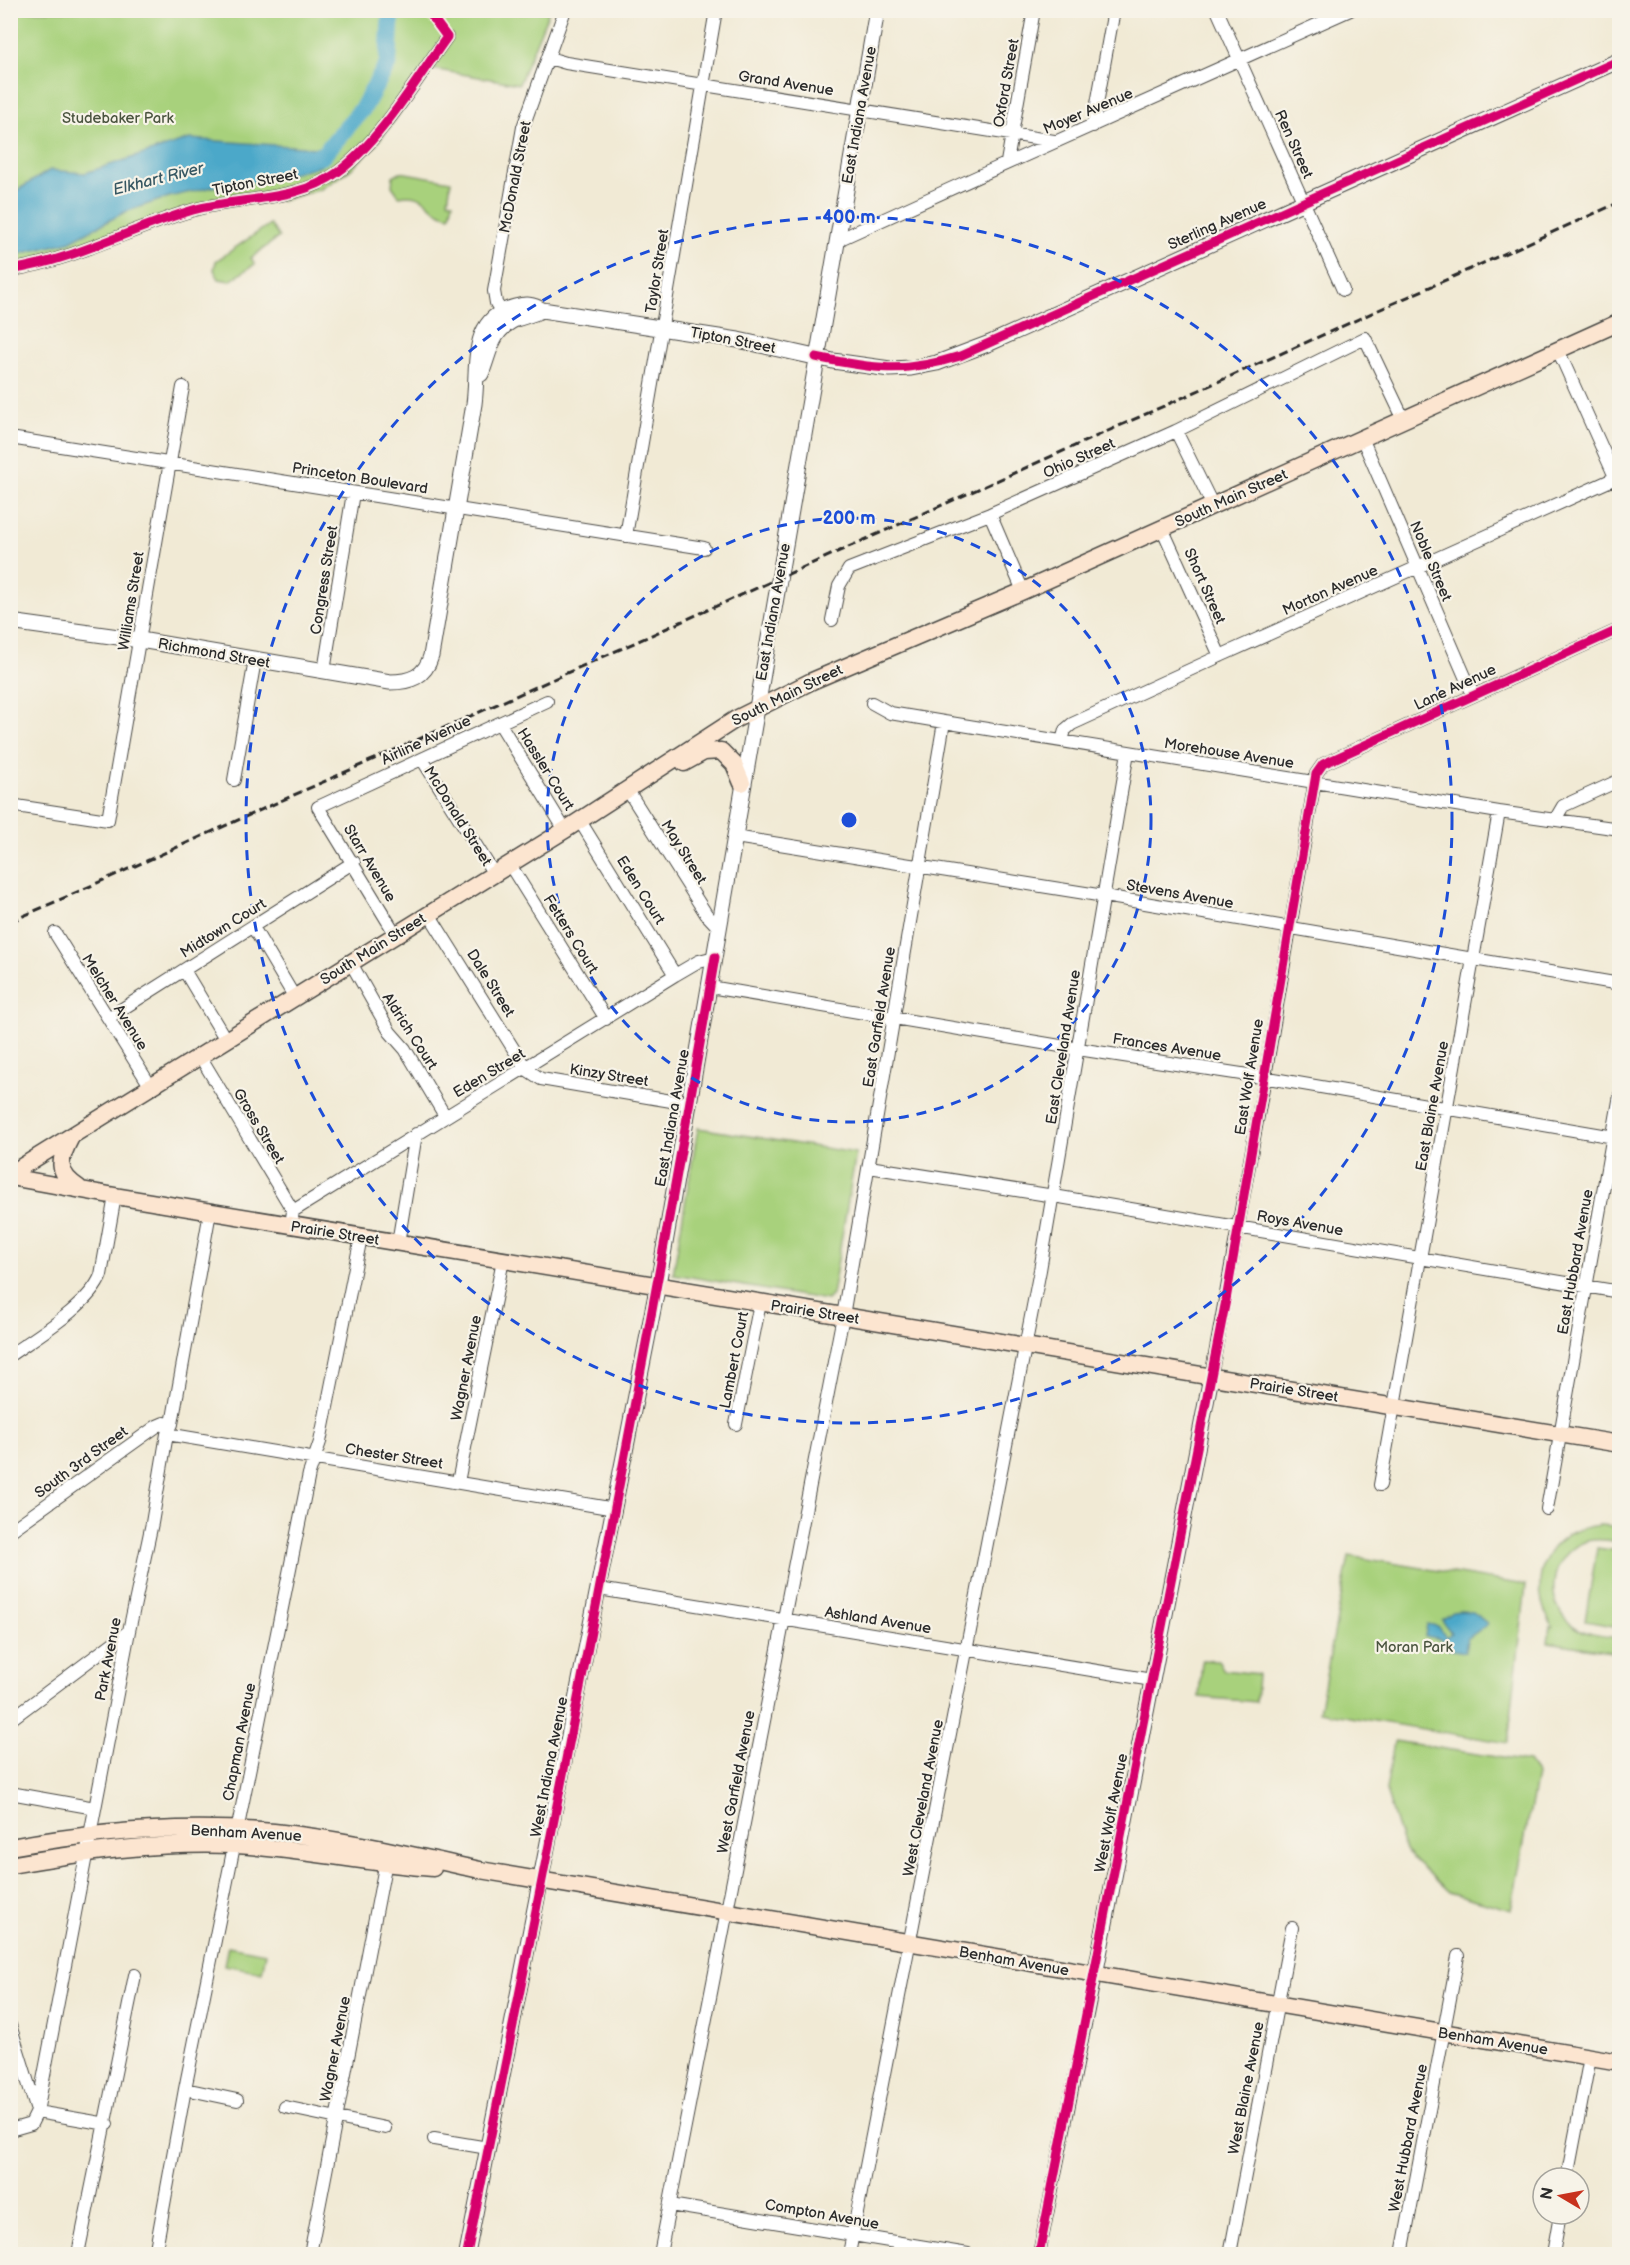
<svg xmlns="http://www.w3.org/2000/svg" width="1630" height="2265" viewBox="0 0 1630 2265" font-family="'Balsamiq Sans',sans-serif">
<rect width="100%" height="100%" fill="#f7f3e8"/>
<filter id="ink" filterUnits="userSpaceOnUse"><feTurbulence type="fractalNoise" baseFrequency=".0167" numOctaves="2"/><feDisplacementMap in="SourceGraphic" scale="12" xChannelSelector="R" yChannelSelector="G"/><feConvolveMatrix kernelMatrix="1 2 1 2 8 2 1 2 1" color-interpolation-filters="sRGB"/></filter>
<filter id="wash" filterUnits="userSpaceOnUse"><feTurbulence type="fractalNoise" baseFrequency=".008" numOctaves="4" result="noise"/><feDisplacementMap in="SourceGraphic" scale="24" xChannelSelector="R" yChannelSelector="G"/><feGaussianBlur stdDeviation="1.35" result="paint"/><feColorMatrix in="noise" values="0 0 0 0 0 0 0 0 0 0 0 0 0 0 0 0 0 1.4 0 .05"/><feComposite in="paint" operator="in"/></filter>
<g filter="url(#wash)">
<rect width="100%" height="100%" fill="#f1ead5"/>
<path fill="#a8d17c" stroke="#6a7e54" stroke-width="1.5" d="M10 11H549L519 84 432 69 375 146 350 170 321 189 283 200 228 199 53 256 11 264Z
M400 172 451 181 448 201 453 202 450 216C425 212 430 190 399 196L392 186 393 176Z
M270 224 279 237 251 258 255 264 230 281 219 279 214 270 216 261Z
M698 1128 856 1153 832 1295 827 1300 673 1274Z
M1600 1525 1619 1527V1542C1609 1540 1598 1538 1587 1541 1550 1553 1541 1605 1575 1627 1588 1635 1604 1636 1619 1638V1653L1548 1642 1550 1627H1553C1524 1582 1545 1530 1600 1525Z
M1597 1548 1619 1551V1627L1585 1621Z
M1349 1556 1526 1585 1508 1743 1319 1712Z
M1202 1660 1218 1661 1224 1670 1258 1674 1256 1702 1199 1697Z
M1394 1741 1528 1762 1537 1775 1511 1910 1449 1892 1405 1851 1386 1791Z
M228 1946 266 1953 262 1972 224 1965Z"/>
<path fill="#4ba8c9" stroke="#3b6a7a" stroke-width="1.5" d="M190 139 317 148 322 156 321 166 263 181 217 186 169 197 125 212 69 242 11 256V194L50 170 85 173Z
M1460 1611 1473 1612 1488 1624 1467 1639 1465 1652 1447 1649 1441 1639 1425 1636 1427 1624 1438 1626 1446 1637 1451 1633 1442 1620 1453 1612Z"/>
<g fill="none" stroke-linecap="round" stroke-linejoin="round">
<path stroke="#4ba8c9" stroke-width="18" d="M300 160 322 156 363 108 388 63 391 10"/>
</g>
</g>
<g filter="url(#ink)">
<g fill="none" stroke-linecap="round" stroke-linejoin="round">
<defs>
<path id="minor" d="M1217 10 1343 290
M549 58 566 63 1054 141
M1093 126 1114 10
M1007 162 1034 10
M838 240C1008 162 1179 87 1350 10
M10 270C75 260 131 228 193 210 239 197 298 202 338 172 380 141 416 80 447 37
M506 319 496 303 494 291 523 127 565 10
M1558 350 1620 488
M1176 431 1213 506
M10 438 704 548
M1362 438 1473 695
M990 514 1023 591
M1162 528 1220 656
M626 536 716 10
M832 620 839 586 849 569 990 514 1176 431 1365 338 1404 420
M324 671 353 493
M872 703 890 713 944 722 1499 812 1620 829
M500 724 565 830
M1062 741 1065 730 1072 724 1220 656 1620 476
M422 759 494 874
M234 780 255 660
M627 789 706 914 719 928
M10 805 108 820 183 387
M1556 818 1563 806 1620 780
M580 821 675 975
M735 837 1104 896 1620 984
M510 865 606 1019
M429 914 526 1069 541 1079 689 1104
M253 927 295 998
M55 933 151 1087
M396 935 318 807 547 701
M351 963 390 1032 405 1049 445 1116
M184 970 226 1040
M710 987 1078 1049 1274 1079 1620 1138
M108 1018 354 862
M200 1056 293 1211
M869 1167 1054 1196 1620 1292
M291 1225 293 1211 675 975 699 961 715 957
M398 1243 416 1134
M10 1355C37 1336 90 1305 101 1275L115 1196
M1211 1377 1265 1077 1316 774 1323 764 1620 629
M736 1424 760 1303
M167 1434 615 1509
M458 1482 503 1260
M1380 1485 1499 812
M1547 1509 1620 1095
M10 1531 157 1426 164 1423 172 1424
M599 1589 1152 1680
M10 1720 129 1631
M10 1793 95 1808
M10 2025 36 2108
M185 2089 237 2100
M285 2107 385 2128
M37 2112 129 1631 152 1523 167 1434 172 1424 210 1212
M10 2130 31 2124 37 2112 107 2124
M434 2139 488 2148
M1567 2178 1590 2057
M670 2205 968 2254
M78 2254 135 1975
M155 2254 185 2089 279 1623 309 1474 320 1442 361 1237
M310 2254 387 1856
M660 2254 843 1316 944 722
M849 2254 1040 1270 1128 752
M1039 2254 1095 1975
M1230 2254 1292 1928
M1402 2254 1458 1956
M1553 2254 1560 2214"/>
<path id="tertiary" d="M481 374C490 352 491 330 516 319 525 316 534 314 542 310
M10 622 140 640 390 682C410 682 425 677 431 656L474 404C479 368 468 319 515 307 526 304 533 304 542 310L738 340 833 361 890 369 911 368 937 363 990 343 1620 60
M1095 1975 1211 1377
M467 2254 658 1284 877 10"/>
<path id="secondary" d="M684 763 704 752 721 751 734 764 742 783
M71 1137C59 1160 55 1172 79 1188
M10 1174 565 830 736 719 812 681 1023 591 1620 322
M10 1177 115 1196 1620 1444
M10 1847C97 1831 186 1824 274 1832 343 1839 411 1855 480 1870L1620 2062
M10 1865C84 1852 158 1842 233 1845 300 1848 366 1864 433 1868"/>
</defs>
<use href="#minor" stroke="#494844" stroke-width="14"/>
<use href="#tertiary" stroke="#494844" stroke-width="17"/>
<use href="#secondary" stroke="#494844" stroke-width="19"/>
<use href="#minor" stroke="#fff" stroke-width="12"/>
<use href="#tertiary" stroke="#fff" stroke-width="15"/>
<use href="#secondary" stroke="#fce5d0" stroke-width="16"/>
<path stroke="#2b2b2b" stroke-width="3" stroke-dasharray="9 4.5" stroke-linecap="butt" d="M10 922 1620 202"/>
<defs>
<path id="cycleway" d="M10 270C75 260 131 228 193 210 239 197 298 202 338 172 380 141 416 80 447 37L427 10
M816 357C873 369 904 374 960 356L1620 60
M467 2254C554 1823 641 1391 715 957
M1039 2254 1226 1300 1316 774 1323 764 1620 629"/>
</defs>
<use href="#cycleway" stroke="#f7f3e8" stroke-width="13"/>
<use href="#cycleway" stroke="#d6006c" stroke-width="9"/>
</g>
</g>
<g fill="none" stroke="#1d4ed8" stroke-width="3" stroke-dasharray="10 8">
<circle cx="849" cy="820" r="302"/>
<circle cx="849" cy="820" r="603"/>
</g>
<g text-anchor="middle" stroke-width="4.5" stroke-linejoin="round" paint-order="stroke">
<g font-size="15" fill="#2b2b2b" stroke="#f7f3e8">
<text transform="translate(786 83) rotate(9)" y="5">Grand Avenue</text>
<text transform="translate(1006 83) rotate(-80)" y="5">Oxford Street</text>
<text transform="translate(1088 111) rotate(-23)" y="5">Moyer Avenue</text>
<text transform="translate(859 115) rotate(-80)" y="5">East Indiana Avenue</text>
<text transform="translate(1294 144) rotate(66)" y="5">Ren Street</text>
<text transform="translate(515 177) rotate(-79)" y="5">McDonald Street</text>
<text transform="translate(255 182) rotate(-11)" y="5">Tipton Street</text>
<text transform="translate(1217 224) rotate(-24)" y="5">Sterling Avenue</text>
<text transform="translate(657 271) rotate(-81)" y="5">Taylor Street</text>
<text transform="translate(733 340) rotate(11)" y="5">Tipton Street</text>
<text transform="translate(1079 458) rotate(-24)" y="5">Ohio Street</text>
<text transform="translate(360 478) rotate(9)" y="5">Princeton Boulevard</text>
<text transform="translate(1231 498) rotate(-24)" y="5">South Main Street</text>
<text transform="translate(1431 561) rotate(67)" y="5">Noble Street</text>
<text transform="translate(324 580) rotate(-81)" y="5">Congress Street</text>
<text transform="translate(1205 586) rotate(66)" y="5">Short Street</text>
<text transform="translate(1330 590) rotate(-24)" y="5">Morton Avenue</text>
<text transform="translate(131 601) rotate(-81)" y="5">Williams Street</text>
<text transform="translate(773 612) rotate(-80)" y="5">East Indiana Avenue</text>
<text transform="translate(214 653) rotate(10)" y="5">Richmond Street</text>
<text transform="translate(1455 687) rotate(-25)" y="5">Lane Avenue</text>
<text transform="translate(787 695) rotate(-26)" y="5">South Main Street</text>
<text transform="translate(426 740) rotate(-25)" y="5">Airline Avenue</text>
<text transform="translate(1229 753) rotate(9)" y="5">Morehouse Avenue</text>
<text transform="translate(546 769) rotate(58)" y="5">Hassler Court</text>
<text transform="translate(458 816) rotate(58)" y="5">McDonald Street</text>
<text transform="translate(684 852) rotate(58)" y="5">May Street</text>
<text transform="translate(370 863) rotate(59)" y="5">Starr Avenue</text>
<text transform="translate(641 890) rotate(58)" y="5">Eden Court</text>
<text transform="translate(1180 894) rotate(10)" y="5">Stevens Avenue</text>
<text transform="translate(223 928) rotate(-32)" y="5">Midtown Court</text>
<text transform="translate(571 934) rotate(58)" y="5">Fetters Court</text>
<text transform="translate(373 949) rotate(-32)" y="5">South Main Street</text>
<text transform="translate(491 983) rotate(58)" y="5">Dale Street</text>
<text transform="translate(115 1002) rotate(58)" y="5">Melcher Avenue</text>
<text transform="translate(879 1017) rotate(-81)" y="5">East Garfield Avenue</text>
<text transform="translate(410 1031) rotate(57)" y="5">Aldrich Court</text>
<text transform="translate(1063 1047) rotate(-81)" y="5">East Cleveland Avenue</text>
<text transform="translate(1167 1047) rotate(9)" y="5">Frances Avenue</text>
<text transform="translate(489 1073) rotate(-31)" y="5">Eden Street</text>
<text transform="translate(609 1075) rotate(9)" y="5">Kinzy Street</text>
<text transform="translate(1249 1077) rotate(-81)" y="5">East Wolf Avenue</text>
<text transform="translate(1432 1106) rotate(-80)" y="5">East Blaine Avenue</text>
<text transform="translate(672 1118) rotate(-80)" y="5">East Indiana Avenue</text>
<text transform="translate(259 1126) rotate(59)" y="5">Gross Street</text>
<text transform="translate(1300 1223) rotate(10)" y="5">Roys Avenue</text>
<text transform="translate(335 1233) rotate(9)" y="5">Prairie Street</text>
<text transform="translate(1575 1262) rotate(-80)" y="5">East Hubbard Avenue</text>
<text transform="translate(815 1312) rotate(9)" y="5">Prairie Street</text>
<text transform="translate(734 1360) rotate(-79)" y="5">Lambert Court</text>
<text transform="translate(466 1368) rotate(-79)" y="5">Wagner Avenue</text>
<text transform="translate(1294 1390) rotate(9)" y="5">Prairie Street</text>
<text transform="translate(394 1456) rotate(9)" y="5">Chester Street</text>
<text transform="translate(81 1462) rotate(-36)" y="5">South 3rd Street</text>
<text transform="translate(878 1620) rotate(9)" y="5">Ashland Avenue</text>
<text transform="translate(108 1659) rotate(-79)" y="5">Park Avenue</text>
<text transform="translate(239 1742) rotate(-79)" y="5">Chapman Avenue</text>
<text transform="translate(549 1767) rotate(-79)" y="5">West Indiana Avenue</text>
<text transform="translate(736 1782) rotate(-79)" y="5">West Garfield Avenue</text>
<text transform="translate(923 1798) rotate(-79)" y="5">West Cleveland Avenue</text>
<text transform="translate(1111 1813) rotate(-79)" y="5">West Wolf Avenue</text>
<text transform="translate(246 1833) rotate(3)" y="5">Benham Avenue</text>
<text transform="translate(1014 1961) rotate(10)" y="5">Benham Avenue</text>
<text transform="translate(1493 2041) rotate(9)" y="5">Benham Avenue</text>
<text transform="translate(335 2049) rotate(-79)" y="5">Wagner Avenue</text>
<text transform="translate(1246 2088) rotate(-79)" y="5">West Blaine Avenue</text>
<text transform="translate(1408 2138) rotate(-79)" y="5">West Hubbard Avenue</text>
<text transform="translate(822 2214) rotate(10)" y="5">Compton Avenue</text>
</g>
<g font-size="15" fill="#4a543f" stroke="#f7f3e8">
<text x="118" y="123">Studebaker Park</text>
<text x="1414" y="1652">Moran Park</text>
</g>
<g font-size="16" font-style="italic" fill="#365762" stroke="#f7f3e8">
<text transform="translate(158 178) rotate(-14)" y="6">Elkhart River</text>
</g>
</g>
<circle cx="849" cy="820" r="9" fill="#1d4ed8" stroke="#f7f3e8" stroke-width="3"/>
<g font-size="18" text-anchor="middle" font-weight="bold" fill="#1d4ed8" stroke="#f7f3e8" stroke-width="4.5" stroke-linejoin="round" paint-order="stroke">
<text x="849" y="223">400 m</text>
<text x="849" y="524">200 m</text>
</g>
<rect width="1630" height="2265" fill="none" stroke="#f7f3e8" stroke-width="36"/>
<g transform="translate(1561 2196) rotate(280)"><circle r="28" fill="#f7f3e8" stroke="#a5a39c" stroke-width="1.5"/>
<path d="M0-4.5L10 22L0 15L-10 22Z" fill="#c8321e"/>
<text y="-9" font-size="16" font-weight="bold" text-anchor="middle" fill="#2b2b2b">N</text>
</g>
</svg>
